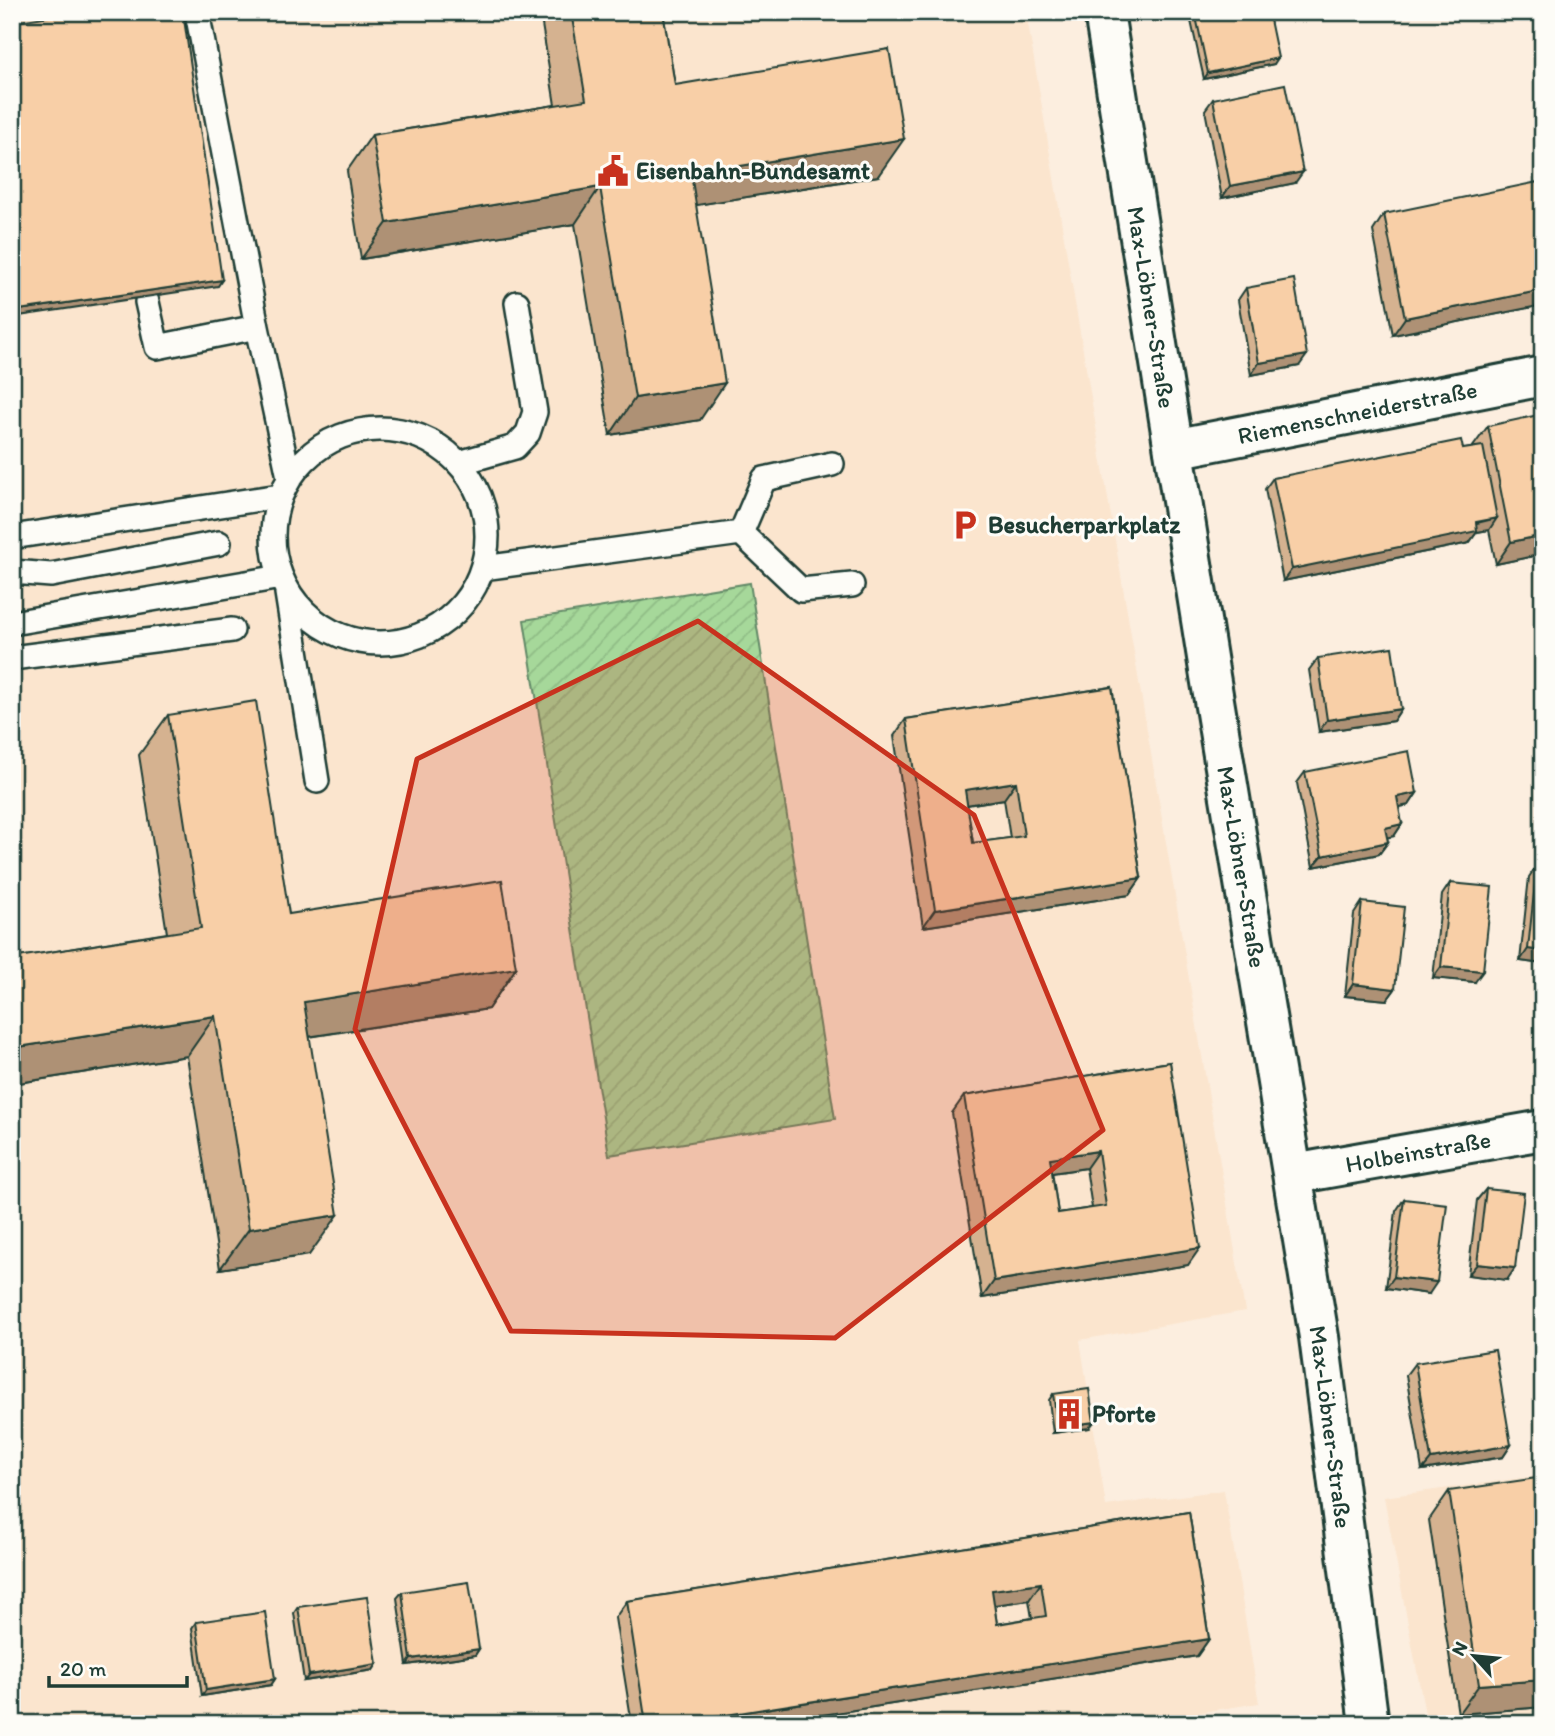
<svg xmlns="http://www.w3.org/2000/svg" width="1555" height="1736" viewBox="0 0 1555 1736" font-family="Itim,sans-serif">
<defs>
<pattern id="garden-furrows" width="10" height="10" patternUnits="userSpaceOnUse" patternTransform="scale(1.75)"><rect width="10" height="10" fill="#a6d89a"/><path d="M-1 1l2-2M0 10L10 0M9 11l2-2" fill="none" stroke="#8eba85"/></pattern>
</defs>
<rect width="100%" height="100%" fill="#fceedf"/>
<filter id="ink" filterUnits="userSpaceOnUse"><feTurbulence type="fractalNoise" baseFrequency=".0143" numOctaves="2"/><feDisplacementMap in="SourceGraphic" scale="14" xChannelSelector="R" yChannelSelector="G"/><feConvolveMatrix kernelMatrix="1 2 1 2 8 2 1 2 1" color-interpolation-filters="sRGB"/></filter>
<g filter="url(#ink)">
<path fill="#fbe5ce" d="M12 12H1026L1245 1311 1080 1340 1106 1506 1224 1490 1259 1703 1126 1724H108L105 1714 46 1724H12Z
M1543 1475V1724H1427L1384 1497Z"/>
<path fill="url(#garden-furrows)" stroke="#628a67" stroke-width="2" d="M750 583 835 1119 609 1155 524 620Z"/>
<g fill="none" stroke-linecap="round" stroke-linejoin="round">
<defs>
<path id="service" d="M197 12 257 327 289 477
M147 302 157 347 257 327
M273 536a107 107 0 1 1 214 0a107 107 0 1 1-214 0Z
M459 463 515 447 528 433 535 412 517 303
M741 533 801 590 852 585
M12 537 280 496
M483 568 741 533 764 479 832 464
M12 572 51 575 219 543
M287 593 317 781
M12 623 281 577
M12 658 232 630"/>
<g id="minor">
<path id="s1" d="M1104 12 1209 670 1319 1337 1369 1724"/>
<path id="s2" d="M1174 449 1543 376"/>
<path id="s3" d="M1294 1174 1543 1130"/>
</g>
</defs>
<use href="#service" stroke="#1f3d34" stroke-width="28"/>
<use href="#minor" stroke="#1f3d34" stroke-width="44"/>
<use href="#service" stroke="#fdfcf7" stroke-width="23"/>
<use href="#minor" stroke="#fdfcf7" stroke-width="38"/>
</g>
<path fill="#d5b290" stroke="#1f3d34" stroke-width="2" fill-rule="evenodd" d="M540 12H663L675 85 878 176 696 205 700 420 610 435 575 224 361 259 347 171 372 135 555 105Z
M1189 12H1276L1272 19H1270L1274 64 1204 79Z
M1213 99 1295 183 1222 198 1205 110Z
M1543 206V305L1393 335 1373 231 1384 214Z
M1246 288 1299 366 1251 375 1238 300Z
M1488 426 1543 554 1496 564 1489 530 1477 532 1469 543 1283 581 1265 489 1273 478 1472 448Z
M1318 658 1401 709 1393 721 1319 732 1309 670Z
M1112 687 1141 878 1129 895 923 927 894 736 906 719ZM1004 799 1010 838 973 843 967 805Z
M168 715 289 914 516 968 488 1009 309 1037V1255L220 1269 187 1056 12 1084V958L167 933 139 755Z
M1305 772 1417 793 1409 805 1399 807 1402 824 1394 836 1387 837 1388 842 1379 854 1313 867 1297 783Z
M1537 865 1543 964 1520 961 1529 877Z
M1450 883 1475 982 1433 978 1442 895Z
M1362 902 1395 989 1387 1000 1345 996 1354 914Z
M1170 1062 1188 1265 982 1298 952 1113 964 1096ZM1086 1168 1092 1208 1058 1213 1052 1173Z
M1486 1189 1507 1280 1468 1275 1477 1200Z
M1404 1199 1429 1294 1386 1288 1396 1211Z
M1415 1363 1511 1445 1503 1457 1422 1470 1406 1375Z
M1053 1394 1089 1428 1053 1433 1049 1400Z
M1449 1491 1543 1707 1458 1714 1429 1520Z
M1189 1512 1209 1639 1197 1656 765 1724H632L615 1618 627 1601ZM1029 1600 1032 1618 997 1624 994 1605Z
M402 1592 479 1649 475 1655 407 1665 397 1598Z
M298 1607 377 1664 373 1670 304 1681 294 1613Z
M196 1622 275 1679 271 1685 202 1696 192 1628Z"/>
<path fill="#ae9175" stroke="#1f3d34" stroke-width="2" d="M1278 58 1274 64 1204 79 1208 73Z
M904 139 878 176 666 210 691 174Z
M1303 172 1295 183 1222 198 1230 186Z
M600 187 575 224 361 259 387 223Z
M222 280 218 286 12 317V311Z
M1543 290V305L1393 335 1405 318Z
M1307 355 1299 366 1251 375 1259 363Z
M725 383 700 420 610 435 635 398Z
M1497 518 1489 530 1477 532 1469 543 1283 581 1292 569Z
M1543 535V554L1496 564 1511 542Z
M1401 709 1393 721 1319 732 1327 720Z
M1016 782 1004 799 953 807 965 790Z
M1417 793 1409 805 1389 809 1397 797Z
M1402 824 1394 836 1376 840 1385 828Z
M1388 842 1379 854 1313 867 1322 856Z
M1141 878 1129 895 923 927 935 910Z
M1528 949 1543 951V964L1520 961Z
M1441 967 1483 971 1475 982 1433 978Z
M516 968 488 1009 275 1042 304 1002Z
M1353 984 1395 989 1387 1000 1345 996Z
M215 1016 187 1056 12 1084V1048Z
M1098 1151 1086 1168 1038 1175 1050 1158Z
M338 1215 309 1255 220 1269 249 1229Z
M1200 1248 1188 1265 982 1298 994 1281Z
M1477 1264 1515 1268 1507 1280 1468 1275Z
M1394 1277 1437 1282 1429 1294 1386 1288Z
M1094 1422 1089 1428 1053 1433 1058 1427Z
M1511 1445 1503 1457 1422 1470 1431 1459Z
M1041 1583 1029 1600 980 1607 992 1590Z
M1209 1639 1197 1656 765 1724H669Z
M479 1649 475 1655 407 1665 411 1659Z
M377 1664 373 1670 304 1681 309 1675Z
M275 1679 271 1685 202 1696 206 1690Z
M1543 1680V1707L1458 1714 1479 1685Z"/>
<path fill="#f8cfa7" stroke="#1f3d34" stroke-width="2" fill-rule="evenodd" d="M76 12H183L222 280 12 311V22Z
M571 12H663L675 85 889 49 904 139 691 174 725 383 635 398 600 187 387 223 372 135 586 100Z
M1195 12H1276V13L1269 15 1278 58 1208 73Z
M1285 84 1303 172 1230 186 1213 99Z
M1538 182 1543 206V290L1405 318 1384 214Z
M1294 279 1307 355 1259 363 1246 288Z
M1543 414V535L1511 542 1488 426Z
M1461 440 1463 449 1483 446 1497 518 1476 522 1477 531 1292 569 1273 478Z
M1392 647 1401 709 1327 720 1318 658Z
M1112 687 1141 878 935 910 906 719ZM1016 782 1024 836 973 843 965 790Z
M256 701 289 914 502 880 516 968 304 1002 338 1215 249 1229 215 1016 12 1048V958L201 928 168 715Z
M1409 751 1417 793 1397 797 1402 824 1385 828 1388 842 1322 856 1305 772Z
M1537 865 1543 866V951L1528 949Z
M1450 883 1492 887 1483 971 1441 967Z
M1362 902 1404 907 1395 989 1353 984Z
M1170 1062 1200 1248 994 1281 964 1096ZM1098 1151 1106 1206 1058 1213 1050 1158Z
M1486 1189 1524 1193 1515 1268 1477 1264Z
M1404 1199 1447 1204 1437 1282 1394 1277Z
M1495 1350 1511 1445 1431 1459 1415 1363Z
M1089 1389 1094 1422 1058 1427 1053 1394Z
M1537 1478 1543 1512V1680L1479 1685 1449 1491Z
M1189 1512 1209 1639 669 1724H646L627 1601ZM1041 1583 1046 1616 997 1624 992 1590Z
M469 1582 479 1649 411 1659 402 1592Z
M367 1597 377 1664 309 1675 298 1607Z
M265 1612 275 1679 206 1690 196 1622Z"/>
</g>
<path fill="#c8321e" fill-opacity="0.2" stroke="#c8321e" stroke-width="5" stroke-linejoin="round" d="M698 621 974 815 1103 1130 835 1338 511 1331 355 1029 417 759Z"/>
<defs>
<symbol id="civic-bare" viewBox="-9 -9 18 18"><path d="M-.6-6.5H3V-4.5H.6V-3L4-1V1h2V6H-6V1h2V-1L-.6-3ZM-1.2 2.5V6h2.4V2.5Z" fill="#c8321e" stroke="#fdfcf7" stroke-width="2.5" paint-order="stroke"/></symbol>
<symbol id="parking-bare" viewBox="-9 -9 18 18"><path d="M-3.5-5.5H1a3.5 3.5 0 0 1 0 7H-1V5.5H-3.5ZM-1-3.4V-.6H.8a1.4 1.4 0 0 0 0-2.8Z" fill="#c8321e" stroke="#fdfcf7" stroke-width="2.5" paint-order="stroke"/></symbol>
<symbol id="building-bare" viewBox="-9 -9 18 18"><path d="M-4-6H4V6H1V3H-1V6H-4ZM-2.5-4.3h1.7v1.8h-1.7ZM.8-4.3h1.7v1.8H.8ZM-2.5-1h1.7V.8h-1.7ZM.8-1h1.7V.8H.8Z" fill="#c8321e" stroke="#fdfcf7" stroke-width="2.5" paint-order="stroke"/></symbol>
</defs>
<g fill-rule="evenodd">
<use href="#civic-bare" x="591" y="149" width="44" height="44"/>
<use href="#parking-bare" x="943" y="503" width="44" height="44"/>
<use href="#building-bare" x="1047" y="1392" width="44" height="44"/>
</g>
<g text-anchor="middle" stroke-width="6" stroke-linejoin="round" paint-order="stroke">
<g font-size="24" font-weight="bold" fill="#1f3d34" stroke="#fdfcf7" text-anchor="start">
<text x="636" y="179">Eisenbahn-Bundesamt</text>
<text x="988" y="533">Besucherparkplatz</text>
<text x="1092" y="1422">Pforte</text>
</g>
<g font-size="24" fill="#1f3d34" stroke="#fdfcf7">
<text dy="8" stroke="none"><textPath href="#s1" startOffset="299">Max-Löbner-Straße</textPath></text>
<text dy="8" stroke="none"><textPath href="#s2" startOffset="187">Riemenschneiderstraße</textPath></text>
<text dy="8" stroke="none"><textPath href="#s1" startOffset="866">Max-Löbner-Straße</textPath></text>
<text dy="8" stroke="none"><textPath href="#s3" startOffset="126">Holbeinstraße</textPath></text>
<text dy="8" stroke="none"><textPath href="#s1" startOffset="1433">Max-Löbner-Straße</textPath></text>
</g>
</g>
<rect width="1555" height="1736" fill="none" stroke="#fdfcf7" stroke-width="42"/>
<rect x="21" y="21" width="1513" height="1694" fill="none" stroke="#1f3d34" stroke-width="2.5" filter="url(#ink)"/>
<g transform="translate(1474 1656) rotate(297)" stroke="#fdfcf7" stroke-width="5" paint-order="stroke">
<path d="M0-5L12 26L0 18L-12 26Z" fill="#1f3d34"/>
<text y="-10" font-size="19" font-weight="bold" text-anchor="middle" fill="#1f3d34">N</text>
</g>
<path d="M49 1676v10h138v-10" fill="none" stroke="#1f3d34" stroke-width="3.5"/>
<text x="60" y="1676" font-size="21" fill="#1f3d34" stroke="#fdfcf7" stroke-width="5" paint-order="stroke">20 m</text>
</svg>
